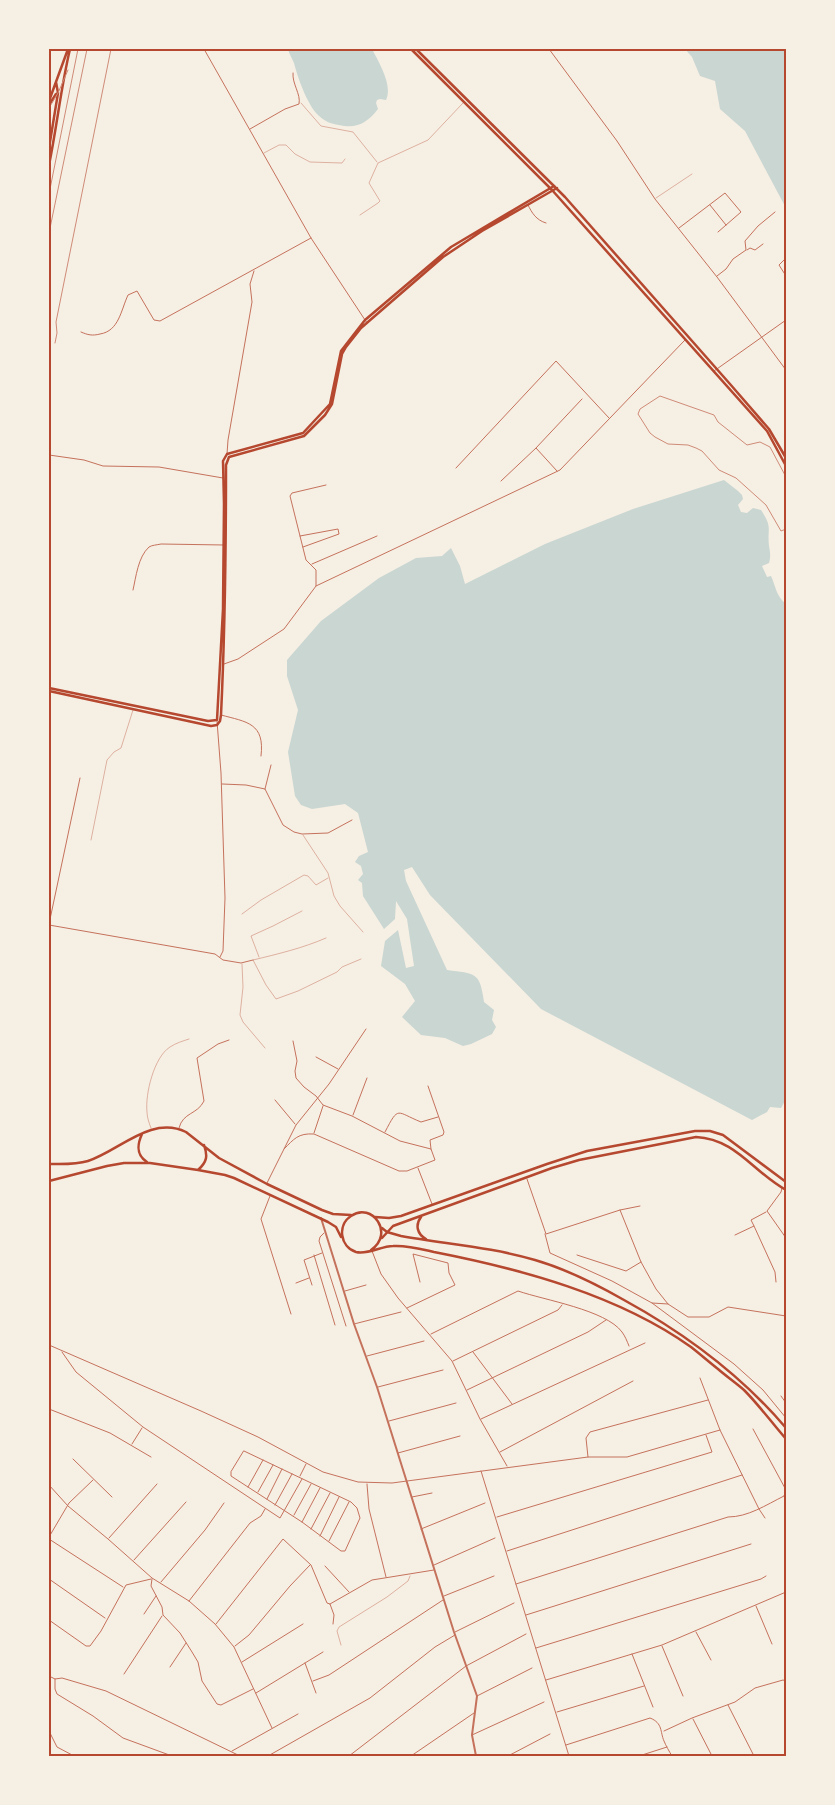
<svg xmlns="http://www.w3.org/2000/svg" width="835" height="1805" viewBox="0 0 835 1805" font-family="'Exo 2',sans-serif">
<rect width="100%" height="100%" fill="#f6efe4"/>
<path fill="#c9d6d2" d="M288 49H372C379 63 393 85 386 100L380 99 377 100 376 103 378 109C367 123 357 129 339 125 331 124 324 121 318 115 307 104 298 78 294 63 292 58 289 54 288 49Z
M685 49H786V208L745 131 720 109 715 81 700 76 692 57Z
M724 480 738 491 742 495 743 499 738 505 741 512 747 513 753 508 761 510C773 528 767 528 769 546 770 552 771 556 769 563L762 566 767 577 771 576C776 587 776 596 786 604V1099L781 1108 770 1107 767 1112 752 1120 541 1009 430 895 412 867 404 870 406 881 447 970C475 974 480 971 484 1002L494 1010 492 1020 496 1027 492 1034 471 1044 463 1046 445 1038 421 1035 402 1017 415 1001 405 984 381 966 385 941 398 930 406 968 414 966 407 919 396 901 395 919 384 929 363 896 362 883 358 880 363 874 361 866 355 862 359 856 368 852 358 813 345 804 312 809 301 805 295 796 288 752 298 710 287 676V660L321 621 379 578 416 558 442 556 451 548 460 566 465 584 545 544 633 509Z"/>
<g fill="none" stroke-linecap="round" stroke-linejoin="round">
<path stroke="#c5725c" stroke-width="0.5" d="M301 103 321 126 353 132 377 162
M264 153 279 145H286L295 154 310 162 342 163 345 159
M656 198 692 174
M360 215 378 203 380 201 369 183 378 163 428 140 463 103
M303 835 328 873 334 896 340 906 363 932
M91 840 107 760 114 752 121 748 133 710
M242 914 261 900 304 875 308 876 316 885 328 878
M326 938C303 948 278 954 253 960L266 985 276 999 298 991 337 972 342 967 361 959
M259 957 251 936 273 926 302 911
M242 964 243 987 240 1015 243 1022 265 1048
M151 1128C149 1123 147 1117 147 1112 145 1094 154 1057 170 1047 176 1043 183 1041 189 1039
M341 1645 337 1631 339 1627 387 1597 408 1581 410 1576"/>
<path stroke="#c5725c" stroke-width="1" d="M204 49 311 238 367 323
M549 49 617 141 655 199 717 277 786 370
M250 129 285 109 299 104C301 94 292 84 293 73
M528 205C532 213 536 220 546 223
M710 205 726 225
M679 228 725 193 741 212 718 232
M747 250 750 248 755 250 763 244
M786 258 779 265 786 276
M717 276 726 269 733 259 746 250 745 241 758 226 775 212
M81 332C88 335 92 336 100 334 119 331 121 310 128 295L137 291 154 320 160 321 311 238
M714 371 786 320
M536 448 582 399
M227 454 228 440 252 302 250 284 254 271
M49 455 84 460 103 466 159 467 223 478
M456 468 556 361 609 418
M501 481 536 448 557 471
M300 536 338 529 339 534 303 547
M312 564 377 536
M316 586 560 470 685 340
M133 590C136 577 138 557 149 547 152 545 157 545 161 544L224 545
M224 664 238 659 284 629 316 586V570L306 560 290 496 292 493 326 485
M221 715C247 722 265 723 261 756
M217 721 221 773 225 898 223 951 220 957
M222 784 246 785 265 789 283 825 294 832 302 834 328 833 352 820
M265 789 271 765
M49 924 80 778
M49 925 215 954 223 960 241 963 253 960
M293 1041 297 1061 295 1071 296 1078 304 1087 316 1096 323 1105
M316 1057 338 1069
M428 1086 444 1132 443 1135 430 1140 431 1149
M275 1100 295 1124
M353 1115 367 1078
M179 1128C183 1112 197 1115 204 1101L197 1058 218 1044 229 1040
M385 1132C399 1105 396 1112 421 1122L438 1117
M314 1133 323 1106
M284 1149C294 1139 298 1133 314 1134L399 1171H407L435 1160 431 1149 400 1141 352 1116 323 1105
M418 1168 432 1204
M527 1179 546 1234 620 1210 640 1206
M267 1183 296 1125 329 1084 366 1029
M782 1188 781 1192 767 1211 786 1238
M270 1196 261 1219 291 1314
M620 1210 641 1262 656 1289 668 1304 688 1317H709L728 1307 786 1316
M754 1226 775 1272 776 1282
M324 1233 320 1237 319 1241 346 1326
M545 1234 550 1253 612 1281 652 1303 668 1304
M735 1235 754 1226 751 1220 766 1212
M372 1251 381 1274 398 1298 452 1361 480 1419 507 1466
M314 1255 335 1325
M577 1255 626 1271 641 1262
M296 1283 309 1278
M312 1285 304 1260 322 1253
M345 1291 366 1285
M652 1303 734 1364 763 1390 786 1418
M407 1308 455 1285 449 1273 448 1263 413 1254 420 1282
M354 1324 401 1312
M431 1334 518 1291C544 1300 606 1310 622 1332 625 1336 627 1341 629 1346
M49 1345 201 1411 258 1437 323 1472 358 1482 392 1483 588 1457H627L720 1430
M62 1352 76 1372 143 1427 280 1518 302 1479
M473 1352 512 1404
M367 1356 424 1341
M453 1361 558 1310 562 1305
M700 1378 720 1430 759 1509 765 1518
M378 1387 443 1370
M467 1390 588 1332 606 1320
M781 1396 786 1403
M49 1409 110 1433 151 1457
M481 1419 645 1343
M389 1421 456 1403
M132 1444 142 1428
M244 1451 351 1502 357 1508 360 1518 345 1551H341L302 1522 231 1476V1472Z
M500 1452 633 1381
M398 1453 460 1436
M588 1457 586 1438 590 1432 708 1400
M73 1459 112 1497
M481 1471 569 1756
M300 1476 306 1464
M367 1484 369 1509 386 1577
M49 1485 68 1506 108 1539 152 1578 189 1601 215 1624 234 1647 272 1728
M248 1487 263 1460
M258 1492 273 1465
M412 1497 432 1493
M267 1499 282 1469
M275 1505 292 1474
M294 1515 311 1484
M497 1517 712 1452 706 1435
M302 1522 320 1488
M311 1529 330 1493
M421 1529 485 1503
M320 1536 339 1497
M49 1537 69 1503 93 1480
M109 1538 157 1484
M49 1539 123 1587
M329 1541 349 1502
M507 1551 742 1475
M134 1560 186 1502
M434 1565 495 1538
M325 1566 349 1592
M49 1579 105 1618
M152 1579 151 1586 162 1607 163 1615 180 1633 192 1652 198 1662 202 1681 217 1704 221 1705 253 1689
M161 1582 205 1530 224 1503
M516 1584 728 1517C748 1517 766 1505 784 1496L786 1490 753 1429
M444 1596 494 1576
M189 1601 250 1523 261 1516 265 1509
M330 1604 372 1580 434 1570
M756 1606 772 1644
M144 1614 156 1596
M526 1615 751 1544
M49 1620 86 1646H90L101 1631 126 1585 151 1579
M216 1624 283 1539 311 1565 327 1603 330 1604 334 1615 333 1624
M455 1632 514 1603
M696 1632 711 1660
M235 1646 249 1635 290 1586 310 1565
M662 1646 683 1696
M536 1648 761 1579 766 1576
M632 1654 653 1707
M242 1662 303 1624
M305 1663 316 1693
M170 1667 186 1643
M124 1674 162 1616
M49 1676 55 1679 62 1678 106 1691 240 1756
M55 1679V1689L57 1694 93 1716 123 1738 172 1756
M546 1680 662 1645 786 1592
M313 1681 329 1675 443 1600
M256 1693 323 1652
M477 1696 532 1668
M728 1705 754 1756
M557 1712 644 1686
M693 1719 712 1756
M49 1731 57 1747 74 1756
M664 1731 692 1718 735 1702 755 1688 783 1680 786 1681
M472 1735 544 1702
M566 1745 650 1718C663 1723 660 1732 664 1741 666 1746 669 1751 672 1756
M232 1751 298 1714
M268 1756 370 1698 435 1647 455 1635
M349 1756 466 1666 526 1634
M411 1756 474 1713
M508 1756 550 1734
M639 1756 667 1747"/>
<path stroke="#c5725c" stroke-width="2" d="M321 1218 354 1324 377 1387 454 1632 477 1696 472 1735 476 1756"/>
<path stroke="#b5482f" stroke-width="2.5" d="M49 101 68 49
M49 105 56 94 58 93
M49 148 58 93 56 82
M49 165C57 126 61 87 70 49
M49 688 208 721 217 720 223 609 224 504 223 461 227 454 303 433 330 404 341 351 365 320 451 247 554 186
M49 691 211 726 217 725 220 721 221 715C225 632 226 548 226 465L229 457 304 436 325 415 332 404 342 354 346 347 361 328 443 257 482 231 557 188"/>
<path stroke="#b5482f" stroke-width="2.5" d="M411 49 552 190 767 431 786 466
M416 49 565 197 730 384 769 429 786 458
M142 1134C137 1145 136 1155 147 1162
M49 1164C62 1164 75 1165 88 1161 119 1151 151 1115 186 1132L219 1158 267 1184 322 1210 333 1214 351 1215
M49 1170V1175
M198 1170C207 1162 208 1156 204 1145
M49 1181 107 1166 124 1163H150L198 1170 225 1175 234 1178 328 1222 336 1227 341 1237
M375 1217 389 1218 401 1216 547 1164 587 1151 695 1131H710L723 1135 786 1182
M421 1217C415 1225 417 1234 426 1239
M382 1228 387 1232 401 1236C445 1244 491 1247 535 1260 566 1269 596 1284 624 1300 686 1334 741 1375 786 1428
M382 1238 393 1226 552 1168 579 1160 696 1137C736 1139 753 1172 786 1190
M371 1250C395 1234 372 1201 351 1216 337 1225 340 1247 356 1252 368 1255 381 1246 393 1246 407 1245 421 1249 434 1252 521 1269 618 1295 691 1347 700 1354 709 1362 718 1369 726 1376 736 1383 744 1390 759 1405 772 1423 786 1439"/>
<path stroke="#cf8b77" stroke-width="1" d="M49 108 58 93 68 70
M49 194 78 49
M49 233 87 49
M55 343 57 333 56 322 111 49
M786 477 770 447 760 442 747 445 718 422 714 415 660 396 640 409 638 414 650 433 655 437 668 444 688 445 696 448 702 451 719 470 736 478 766 505 781 531 786 529"/>
</g>
<rect width="835" height="1805" fill="none" stroke="#f6efe4" stroke-width="100"/>
<rect x="50" y="50" width="735" height="1705" fill="none" stroke="#b5482f" stroke-width="2"/>
</svg>
